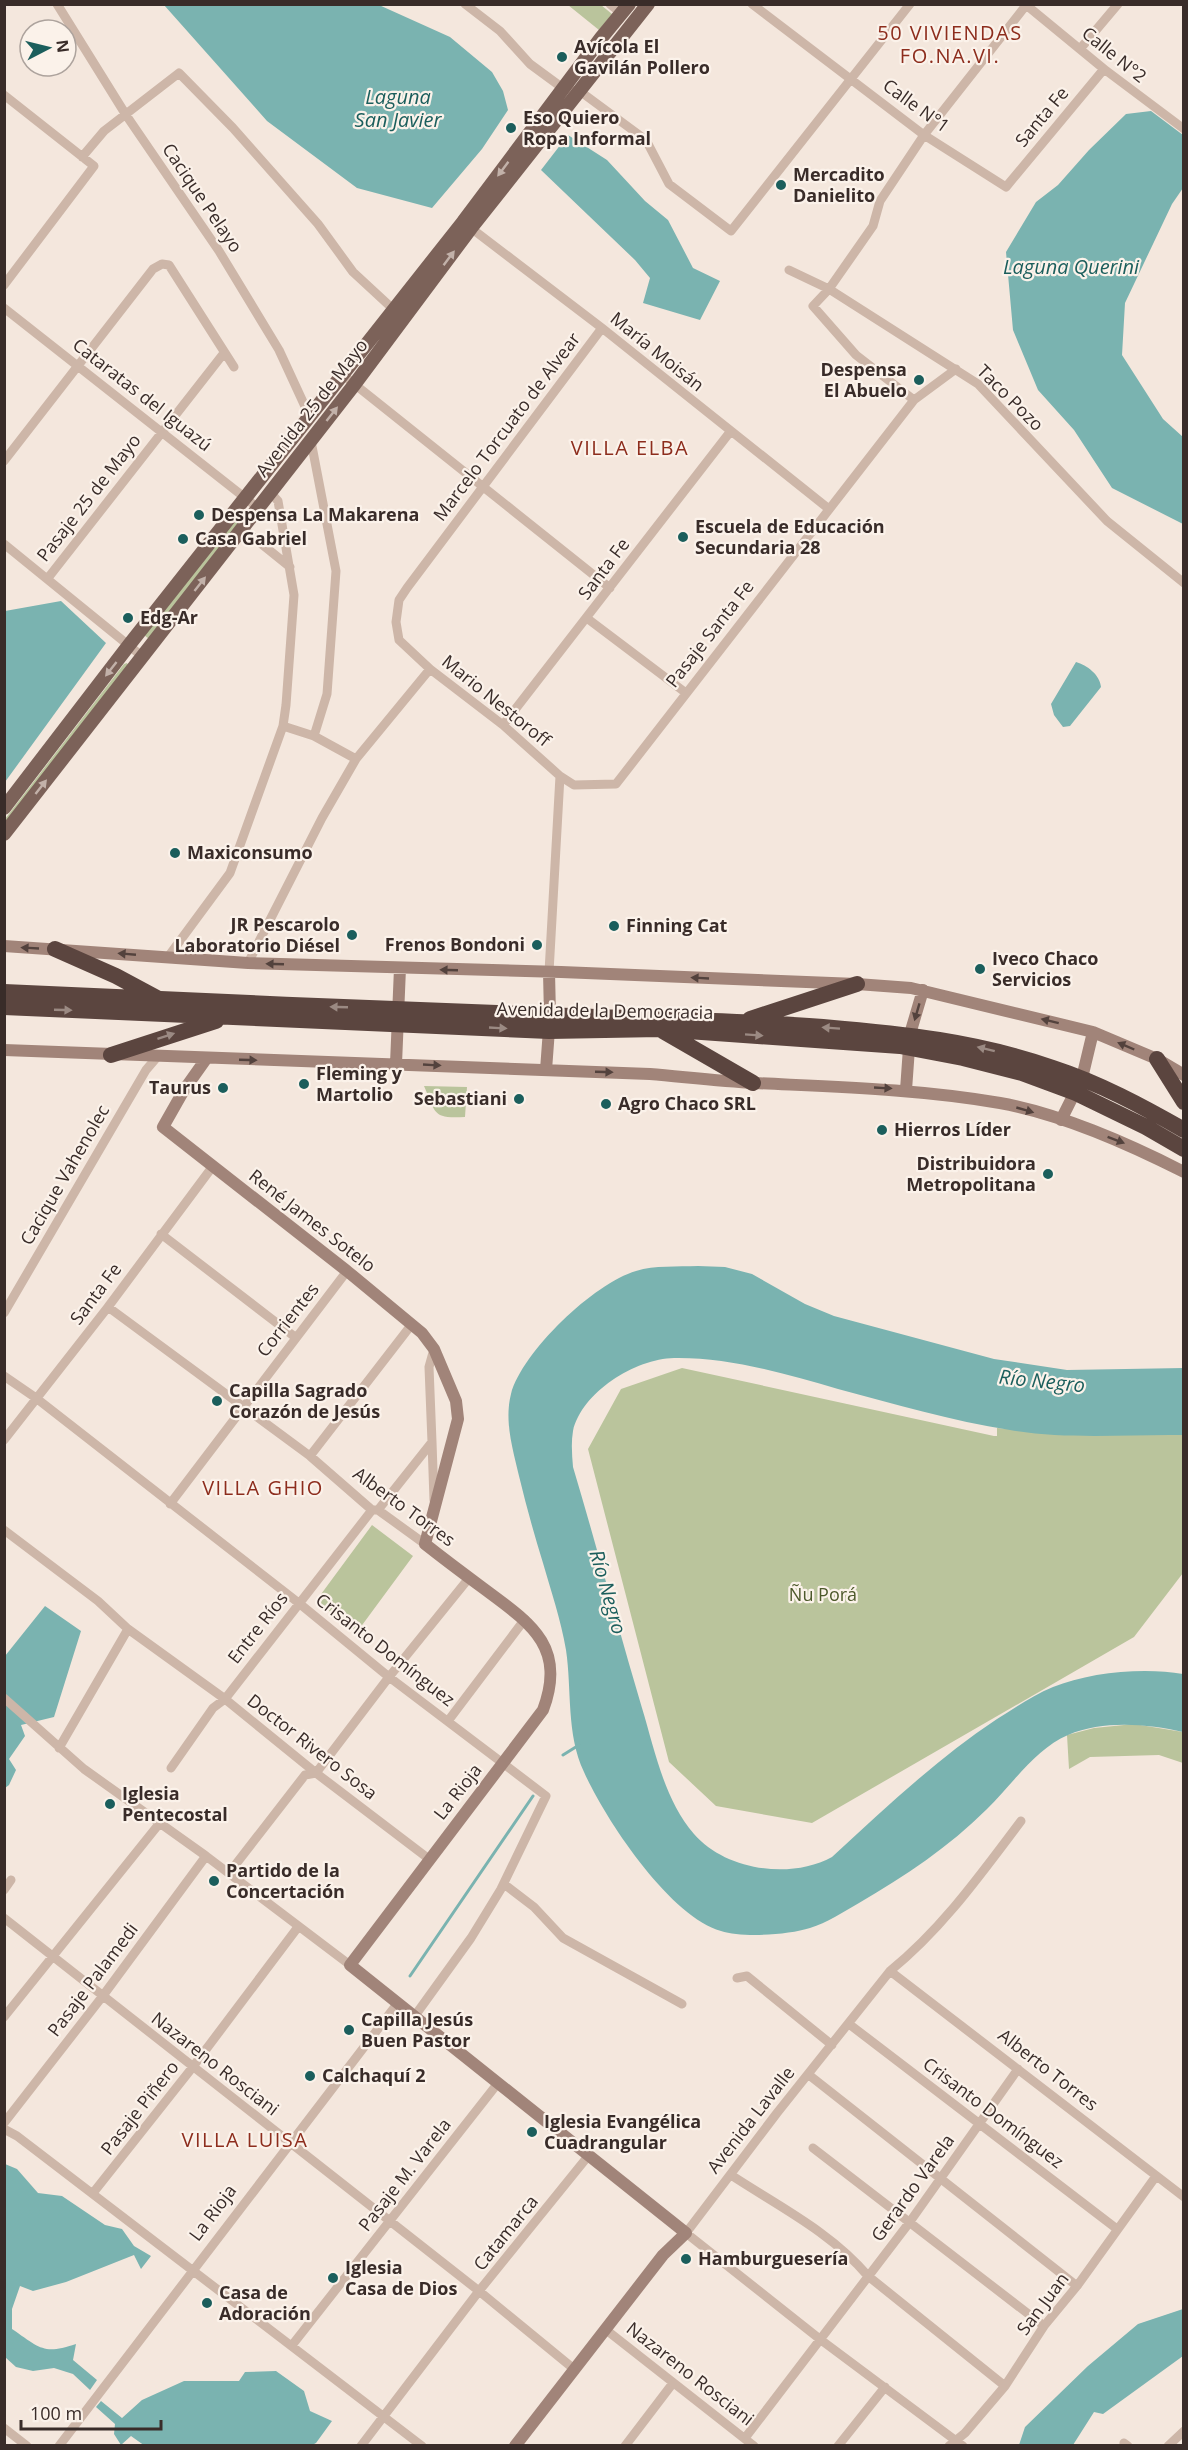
<svg xmlns="http://www.w3.org/2000/svg" width="1188" height="2450" viewBox="0 0 1188 2450" font-family="'Open Sans',sans-serif">
<rect width="100%" height="100%" fill="#f4e7dd"/>
<path fill="#bac49c" d="M568 5H601L612 14 599 30Z
M237 517 242 521 149 639 144 635Z
M127 663 128 665 5 825V819L124 664Z
M424 1086 467 1087 465 1117C432 1119 436 1113 424 1086Z
M682 1368 994 1436H997V1428L1055 1433 1183 1435V1573L1134 1637 812 1823 716 1806 669 1762 588 1449 621 1389Z
M372 1525 413 1556 357 1632 316 1601Z
M1134 1724 1183 1732V1763L1159 1755 1090 1757 1069 1769 1067 1735 1094 1728Z"/>
<path fill="#7ab3b0" d="M164 5H379L450 37 492 72 503 91 508 110 482 149 432 208 357 188 267 121Z
M1151 111 1183 135V188L1172 204 1125 303 1122 355 1163 419 1183 437V524L1112 488 1074 430 1038 390 1013 330 1006 252 1036 202 1058 185 1089 150 1126 114Z
M568 135 607 160 645 201 668 220 693 268 720 281 700 320 643 303 650 278 635 260 541 170Z
M61 601 106 643 5 782V611Z
M1076 662C1087 665 1100 675 1101 687L1070 726 1063 727 1054 715 1051 704Z
M698 1266 725 1267 752 1274 805 1304 834 1316 994 1359 1067 1370 1184 1368 1183 1435H1169C1118 1435 1061 1439 1010 1430 952 1421 895 1404 838 1389 786 1374 729 1357 674 1358 635 1359 582 1392 573 1431 571 1443 572 1455 573 1467 597 1547 618 1628 642 1708 655 1751 664 1799 694 1834 725 1870 790 1880 832 1857 885 1808 937 1759 997 1719 1015 1708 1033 1695 1053 1687 1089 1672 1145 1667 1183 1674V1732C1147 1724 1104 1720 1068 1735 1035 1749 1012 1785 987 1809 949 1847 905 1876 859 1903 843 1912 827 1923 810 1928 788 1935 742 1938 721 1931 670 1917 605 1819 584 1772 566 1734 572 1690 566 1650 561 1620 551 1591 543 1563 534 1534 526 1505 519 1476 513 1450 504 1421 511 1394 522 1352 594 1283 636 1271 655 1265 677 1267 698 1266Z
M45 1606 81 1631 54 1717 21 1725 25 1736 9 1759 16 1770 9 1785 5 1788V1656Z
M5 2164 17 2169 38 2193 62 2196 105 2225 122 2229 134 2246 151 2256 141 2269 134 2255 66 2282 33 2291 20 2286 12 2309V2329C40 2348 43 2355 76 2344L73 2360 97 2380 90 2390 73 2374 54 2368 33 2371 16 2367 5 2357Z
M1183 2309V2356L1103 2414 1094 2412 1073 2445H1019L1025 2427 1088 2366 1138 2324Z
M276 2371 304 2391 310 2411 332 2421 316 2443 310 2446H145L131 2436 121 2445 114 2434 115 2424 96 2407 101 2401 122 2418 142 2400 184 2381H239L245 2372Z"/>
<g fill="none" stroke-linecap="round" stroke-linejoin="round">
<path stroke="#7ab3b0" stroke-width="3" d="M563 1755 579 1745
M410 1976 533 1796"/>
<path stroke="#cdb6a8" stroke-width="9" d="M57 4 126 115 219 251 279 350 309 415
M465 4 500 31 530 64 564 89 581 92 646 140 669 184 731 231 910 4
M610 4 622 14
M752 4 924 135 1006 187 1104 69
M1025 4 1104 69 1184 129
M1080 49 1118 4
M4 95 94 166 4 285
M82 157 104 131 179 73 233 128 318 224 353 272 393 309
M467 225 602 328 829 509
M789 270 829 289 978 384 1107 521 1184 583
M4 308 258 508
M602 328 407 588 399 600 396 622 399 640 430 669 503 725 560 776 574 785 616 784 914 400 956 369
M343 375 610 588
M914 400 856 355 813 306 829 289 873 226 880 201 924 135 1027 4
M311 441 336 571 327 694 314 736
M4 461 153 269 162 264 169 265 234 367
M243 529 290 567
M4 544 143 657
M48 578 224 353
M588 619 686 693
M503 725 730 432
M283 726 314 736 356 759
M168 957 230 873 283 726 286 705 294 595 278 501 270 492
M248 963 322 818 356 759 430 669
M549 972 560 776
M161 1234 295 1337
M108 1307 310 1456 372 1510H378L425 1544
M4 1313 146 1070 158 1056
M4 1376 36 1398 300 1604 389 1677 546 1796 501 1889 471 1938 414 2017
M4 1440 108 1307 213 1166
M432 1442 434 1500
M310 1456 412 1324
M170 1504 347 1271
M378 1510 432 1442 429 1367 434 1349
M4 1530 98 1601 128 1629 225 1699 316 1773 429 1859
M4 1698 84 1769 206 1856 350 1965
M448 1721 525 1619
M59 1748 128 1629
M171 1768 213 1708 225 1699 372 1510
M229 1873 305 1775 316 1773 389 1677 469 1578
M504 1884 534 1907 563 1938 682 2004
M4 1890 11 1880
M4 1918 479 2291 574 2369
M890 1971 1184 2197
M737 1978 747 1976 832 2045
M4 2017 159 1824
M849 2024 1117 2229
M809 2075 1077 2286
M4 2123 102 1997 206 1856
M4 2129 17 2136 422 2446
M813 2148 1044 2326
M731 2175C778 2206 831 2232 868 2276L1005 2386
M93 2193 192 2068 298 1927
M605 2329 754 2446
M293 2344 498 2083
M4 2428 27 2446
M745 2438 909 2223 1018 2069
M1124 2443 1128 2446
M59 2446 397 2004
M361 2446 479 2291 589 2155
M625 2446 673 2383
M838 2446 885 2387
M949 2446 965 2433 1005 2386 1044 2326 1077 2286 1156 2176
M963 2446 821 2340 686 2233 777 2113 890 1971C942 1929 981 1874 1021 1821
M1168 2446 1184 2431"/>
<path stroke="#a18479" stroke-width="12" d="M4 946 248 963 561 972 857 984 911 988 1093 1032 1157 1059 1184 1075
M4 1050 650 1074C685 1077 720 1081 755 1083 837 1087 919 1089 1000 1103 1061 1114 1129 1144 1184 1172
M206 1059 184 1090 163 1127 347 1271 422 1333 434 1349 456 1401 458 1419 425 1544C444 1559 464 1574 483 1588 530 1623 567 1646 543 1710L350 1965 686 2233 663 2255 515 2446
M396 1064 400 968
M546 1070 550 1016 549 972
M906 1090 910 1034 923 990
M1061 1120 1082 1078 1093 1032"/>
<path stroke="#7c6259" stroke-width="14" d="M4 808 129 645 463 222 601 38 629 4
M4 834 354 385 471 228 648 4"/>
<path stroke="#5b453f" stroke-width="16" d="M55 949 116 976 157 998
M4 992C185 1001 365 1008 546 1015 638 1019 731 1020 823 1027 904 1034 975 1041 1053 1068 1099 1083 1142 1106 1184 1130
M4 1007 549 1031 660 1029 900 1046 963 1058 1022 1073 1076 1093 1146 1127 1184 1149
M750 1019 857 984
M663 1031 753 1083
M111 1055 216 1021
M1157 1059 1184 1102"/>
</g>
<defs><path id="oneway-solid" d="M-6-.8H1V-3.2L6.5 0L1 3.2V.8H-6Z" transform="scale(1.5)"/></defs>
<g fill="#c2b1a9">
<use href="#oneway-solid" transform="translate(503 169) rotate(127)"/>
<use href="#oneway-solid" transform="translate(449 258) rotate(-53)"/>
<use href="#oneway-solid" transform="translate(332 414) rotate(-52)"/>
<use href="#oneway-solid" transform="translate(200 584) rotate(-52)"/>
<use href="#oneway-solid" transform="translate(111 669) rotate(128)"/>
<use href="#oneway-solid" transform="translate(41 787) rotate(-52)"/>
</g>
<g fill="#53423d">
<use href="#oneway-solid" transform="translate(30 948) rotate(-177)"/>
<use href="#oneway-solid" transform="translate(127 954) rotate(-175)"/>
<use href="#oneway-solid" transform="translate(275 964) rotate(-178)"/>
<use href="#oneway-solid" transform="translate(449 970) rotate(-178)"/>
<use href="#oneway-solid" transform="translate(700 978) rotate(-177)"/>
<use href="#oneway-solid" transform="translate(917 1012) rotate(106)"/>
<use href="#oneway-solid" transform="translate(1050 1021) rotate(-166)"/>
<use href="#oneway-solid" transform="translate(1126 1046) rotate(-157)"/>
<use href="#oneway-solid" transform="translate(248 1060) rotate(2)"/>
<use href="#oneway-solid" transform="translate(432 1065) rotate(3)"/>
<use href="#oneway-solid" transform="translate(604 1072) rotate(2)"/>
<use href="#oneway-solid" transform="translate(883 1088) rotate(3)"/>
<use href="#oneway-solid" transform="translate(1025 1110) rotate(16)"/>
<use href="#oneway-solid" transform="translate(1116 1140) rotate(21)"/>
</g>
<g fill="#9b8a83">
<use href="#oneway-solid" transform="translate(339 1007) rotate(-178)"/>
<use href="#oneway-solid" transform="translate(63 1010) rotate(2)"/>
<use href="#oneway-solid" transform="translate(498 1028) rotate(3)"/>
<use href="#oneway-solid" transform="translate(831 1028) rotate(-176)"/>
<use href="#oneway-solid" transform="translate(754 1035) rotate(4)"/>
<use href="#oneway-solid" transform="translate(166 1036) rotate(-18)"/>
<use href="#oneway-solid" transform="translate(986 1049) rotate(-166)"/>
</g>
<g fill="#1b5e5c" stroke="#fbf2ea" stroke-width="2">
<circle cx="562" cy="57" r="6"/>
<circle cx="511" cy="128" r="6"/>
<circle cx="781" cy="185" r="6"/>
<circle cx="919" cy="380" r="6"/>
<circle cx="199" cy="515" r="6"/>
<circle cx="683" cy="537" r="6"/>
<circle cx="183" cy="539" r="6"/>
<circle cx="128" cy="618" r="6"/>
<circle cx="175" cy="853" r="6"/>
<circle cx="614" cy="926" r="6"/>
<circle cx="352" cy="935" r="6"/>
<circle cx="537" cy="945" r="6"/>
<circle cx="980" cy="969" r="6"/>
<circle cx="304" cy="1084" r="6"/>
<circle cx="223" cy="1088" r="6"/>
<circle cx="519" cy="1099" r="6"/>
<circle cx="606" cy="1104" r="6"/>
<circle cx="882" cy="1130" r="6"/>
<circle cx="1048" cy="1174" r="6"/>
<circle cx="217" cy="1401" r="6"/>
<circle cx="110" cy="1804" r="6"/>
<circle cx="214" cy="1881" r="6"/>
<circle cx="349" cy="2030" r="6"/>
<circle cx="310" cy="2076" r="6"/>
<circle cx="532" cy="2132" r="6"/>
<circle cx="686" cy="2259" r="6"/>
<circle cx="333" cy="2278" r="6"/>
<circle cx="207" cy="2303" r="6"/>
</g>
<g text-anchor="middle" stroke-width="4.5" stroke-linejoin="round" paint-order="stroke">
<g font-size="18" font-weight="bold" fill="#392c29" stroke="#fbf2ea" text-anchor="start">
<text x="574" y="53">Avícola El<tspan x="574" dy="21">Gavilán Pollero</tspan></text>
<text x="523" y="124">Eso Quiero<tspan x="523" dy="21">Ropa Informal</tspan></text>
<text x="793" y="181">Mercadito<tspan x="793" dy="21">Danielito</tspan></text>
<text x="907" y="376" text-anchor="end">Despensa<tspan x="907" dy="21">El Abuelo</tspan></text>
<text x="211" y="521">Despensa La Makarena</text>
<text x="695" y="533">Escuela de Educación<tspan x="695" dy="21">Secundaria 28</tspan></text>
<text x="195" y="545">Casa Gabriel</text>
<text x="140" y="624">Edg-Ar</text>
<text x="187" y="859">Maxiconsumo</text>
<text x="340" y="931" text-anchor="end">JR Pescarolo<tspan x="340" dy="21">Laboratorio Diésel</tspan></text>
<text x="626" y="932">Finning Cat</text>
<text x="525" y="951" text-anchor="end">Frenos Bondoni</text>
<text x="992" y="965">Iveco Chaco<tspan x="992" dy="21">Servicios</tspan></text>
<text x="316" y="1080">Fleming y<tspan x="316" dy="21">Martolio</tspan></text>
<text x="211" y="1094" text-anchor="end">Taurus</text>
<text x="507" y="1105" text-anchor="end">Sebastiani</text>
<text x="618" y="1110">Agro Chaco SRL</text>
<text x="894" y="1136">Hierros Líder</text>
<text x="1036" y="1170" text-anchor="end">Distribuidora<tspan x="1036" dy="21">Metropolitana</tspan></text>
<text x="229" y="1397">Capilla Sagrado<tspan x="229" dy="21">Corazón de Jesús</tspan></text>
<text x="122" y="1800">Iglesia<tspan x="122" dy="21">Pentecostal</tspan></text>
<text x="226" y="1877">Partido de la<tspan x="226" dy="21">Concertación</tspan></text>
<text x="361" y="2026">Capilla Jesús<tspan x="361" dy="21">Buen Pastor</tspan></text>
<text x="322" y="2082">Calchaquí 2</text>
<text x="544" y="2128">Iglesia Evangélica<tspan x="544" dy="21">Cuadrangular</tspan></text>
<text x="698" y="2265">Hamburguesería</text>
<text x="345" y="2274">Iglesia<tspan x="345" dy="21">Casa de Dios</tspan></text>
<text x="219" y="2299">Casa de<tspan x="219" dy="21">Adoración</tspan></text>
</g>
<g font-size="18" fill="#392c29" stroke="#fbf2ea">
<text transform="translate(1114 55) rotate(39)" y="6">Calle N°2</text>
<text transform="translate(916 106) rotate(36)" y="6">Calle N°1</text>
<text transform="translate(1042 117) rotate(-50)" y="6">Santa Fe</text>
<text transform="translate(202 198) rotate(56)" y="6">Cacique Pelayo</text>
<text transform="translate(657 352) rotate(39)" y="6">María Moisán</text>
<text transform="translate(142 395) rotate(38)" y="6">Cataratas del Iguazú</text>
<text transform="translate(1010 398) rotate(45)" y="6">Taco Pozo</text>
<text transform="translate(312 408) rotate(-52)" y="6">Avenida 25 de Mayo</text>
<text transform="translate(507 427) rotate(-53)" y="6">Marcelo Torcuato de Alvear</text>
<text transform="translate(89 498) rotate(-52)" y="6">Pasaje 25 de Mayo</text>
<text transform="translate(604 569) rotate(-53)" y="6">Santa Fe</text>
<text transform="translate(710 634) rotate(-52)" y="6">Pasaje Santa Fe</text>
<text transform="translate(496 701) rotate(39)" y="6">Mario Nestoroff</text>
<text transform="translate(605 1011) rotate(1)" y="6">Avenida de la Democracia</text>
<text transform="translate(65 1175) rotate(-60)" y="6">Cacique Vahenolec</text>
<text transform="translate(312 1221) rotate(38)" y="6">René James Sotelo</text>
<text transform="translate(96 1294) rotate(-53)" y="6">Santa Fe</text>
<text transform="translate(288 1320) rotate(-52)" y="6">Corrientes</text>
<text transform="translate(404 1507) rotate(36)" y="6">Alberto Torres</text>
<text transform="translate(258 1628) rotate(-52)" y="6">Entre Ríos</text>
<text transform="translate(385 1650) rotate(38)" y="6">Crisanto Domínguez</text>
<text transform="translate(312 1747) rotate(38)" y="6">Doctor Rivero Sosa</text>
<text transform="translate(458 1792) rotate(-52)" y="6">La Rioja</text>
<text transform="translate(93 1980) rotate(-53)" y="6">Pasaje Palamedi</text>
<text transform="translate(215 2064) rotate(38)" y="6">Nazareno Rosciani</text>
<text transform="translate(1048 2070) rotate(38)" y="6">Alberto Torres</text>
<text transform="translate(140 2108) rotate(-52)" y="6">Pasaje Piñero</text>
<text transform="translate(993 2113) rotate(37)" y="6">Crisanto Domínguez</text>
<text transform="translate(751 2120) rotate(-52)" y="6">Avenida Lavalle</text>
<text transform="translate(405 2175) rotate(-52)" y="6">Pasaje M. Varela</text>
<text transform="translate(913 2188) rotate(-54)" y="6">Gerardo Varela</text>
<text transform="translate(213 2213) rotate(-53)" y="6">La Rioja</text>
<text transform="translate(506 2233) rotate(-51)" y="6">Catamarca</text>
<text transform="translate(1043 2304) rotate(-53)" y="6">San Juan</text>
<text transform="translate(690 2374) rotate(38)" y="6">Nazareno Rosciani</text>
</g>
<g font-size="18" fill="#4d592b" stroke="#fbf2ea">
<text x="823" y="1601">Ñu Porá</text>
</g>
<g font-size="20" letter-spacing="1.5" fill="#8d2d1d" stroke="#fbf2ea">
<text x="950" y="40">50 VIVIENDAS<tspan x="950" dy="23">FO.NA.VI.</tspan></text>
<text x="630" y="455">VILLA ELBA</text>
<text x="263" y="1495">VILLA GHIO</text>
<text x="245" y="2147">VILLA LUISA</text>
</g>
<g font-size="20" font-style="italic" fill="#1b5e5c" stroke="#fbf2ea">
<text x="398" y="104">Laguna<tspan x="398" dy="23">San Javier</tspan></text>
<text x="1071" y="274">Laguna Querini</text>
<text transform="translate(1042 1381) rotate(6)" y="7">Río Negro</text>
<text transform="translate(608 1592) rotate(74)" y="7">Río Negro</text>
</g>
</g>
<rect width="1188" height="2450" fill="none" stroke="#392c29" stroke-width="12"/>
<g transform="translate(48 48) rotate(83)"><circle r="28" fill="#fbf2ea" stroke="#ada39d" stroke-width="1.5"/>
<path d="M0-4.5L10 22L0 15L-10 22Z" fill="#1b5e5c"/>
<text y="-9" font-size="16" font-weight="bold" text-anchor="middle" fill="#392c29">N</text>
</g>
<path d="M21 2420v9h140v-9" fill="none" stroke="#392c29" stroke-width="3"/>
<text x="30" y="2420" font-size="18" fill="#392c29" stroke="#fbf2ea" stroke-width="4.5" paint-order="stroke">100 m</text>
</svg>
